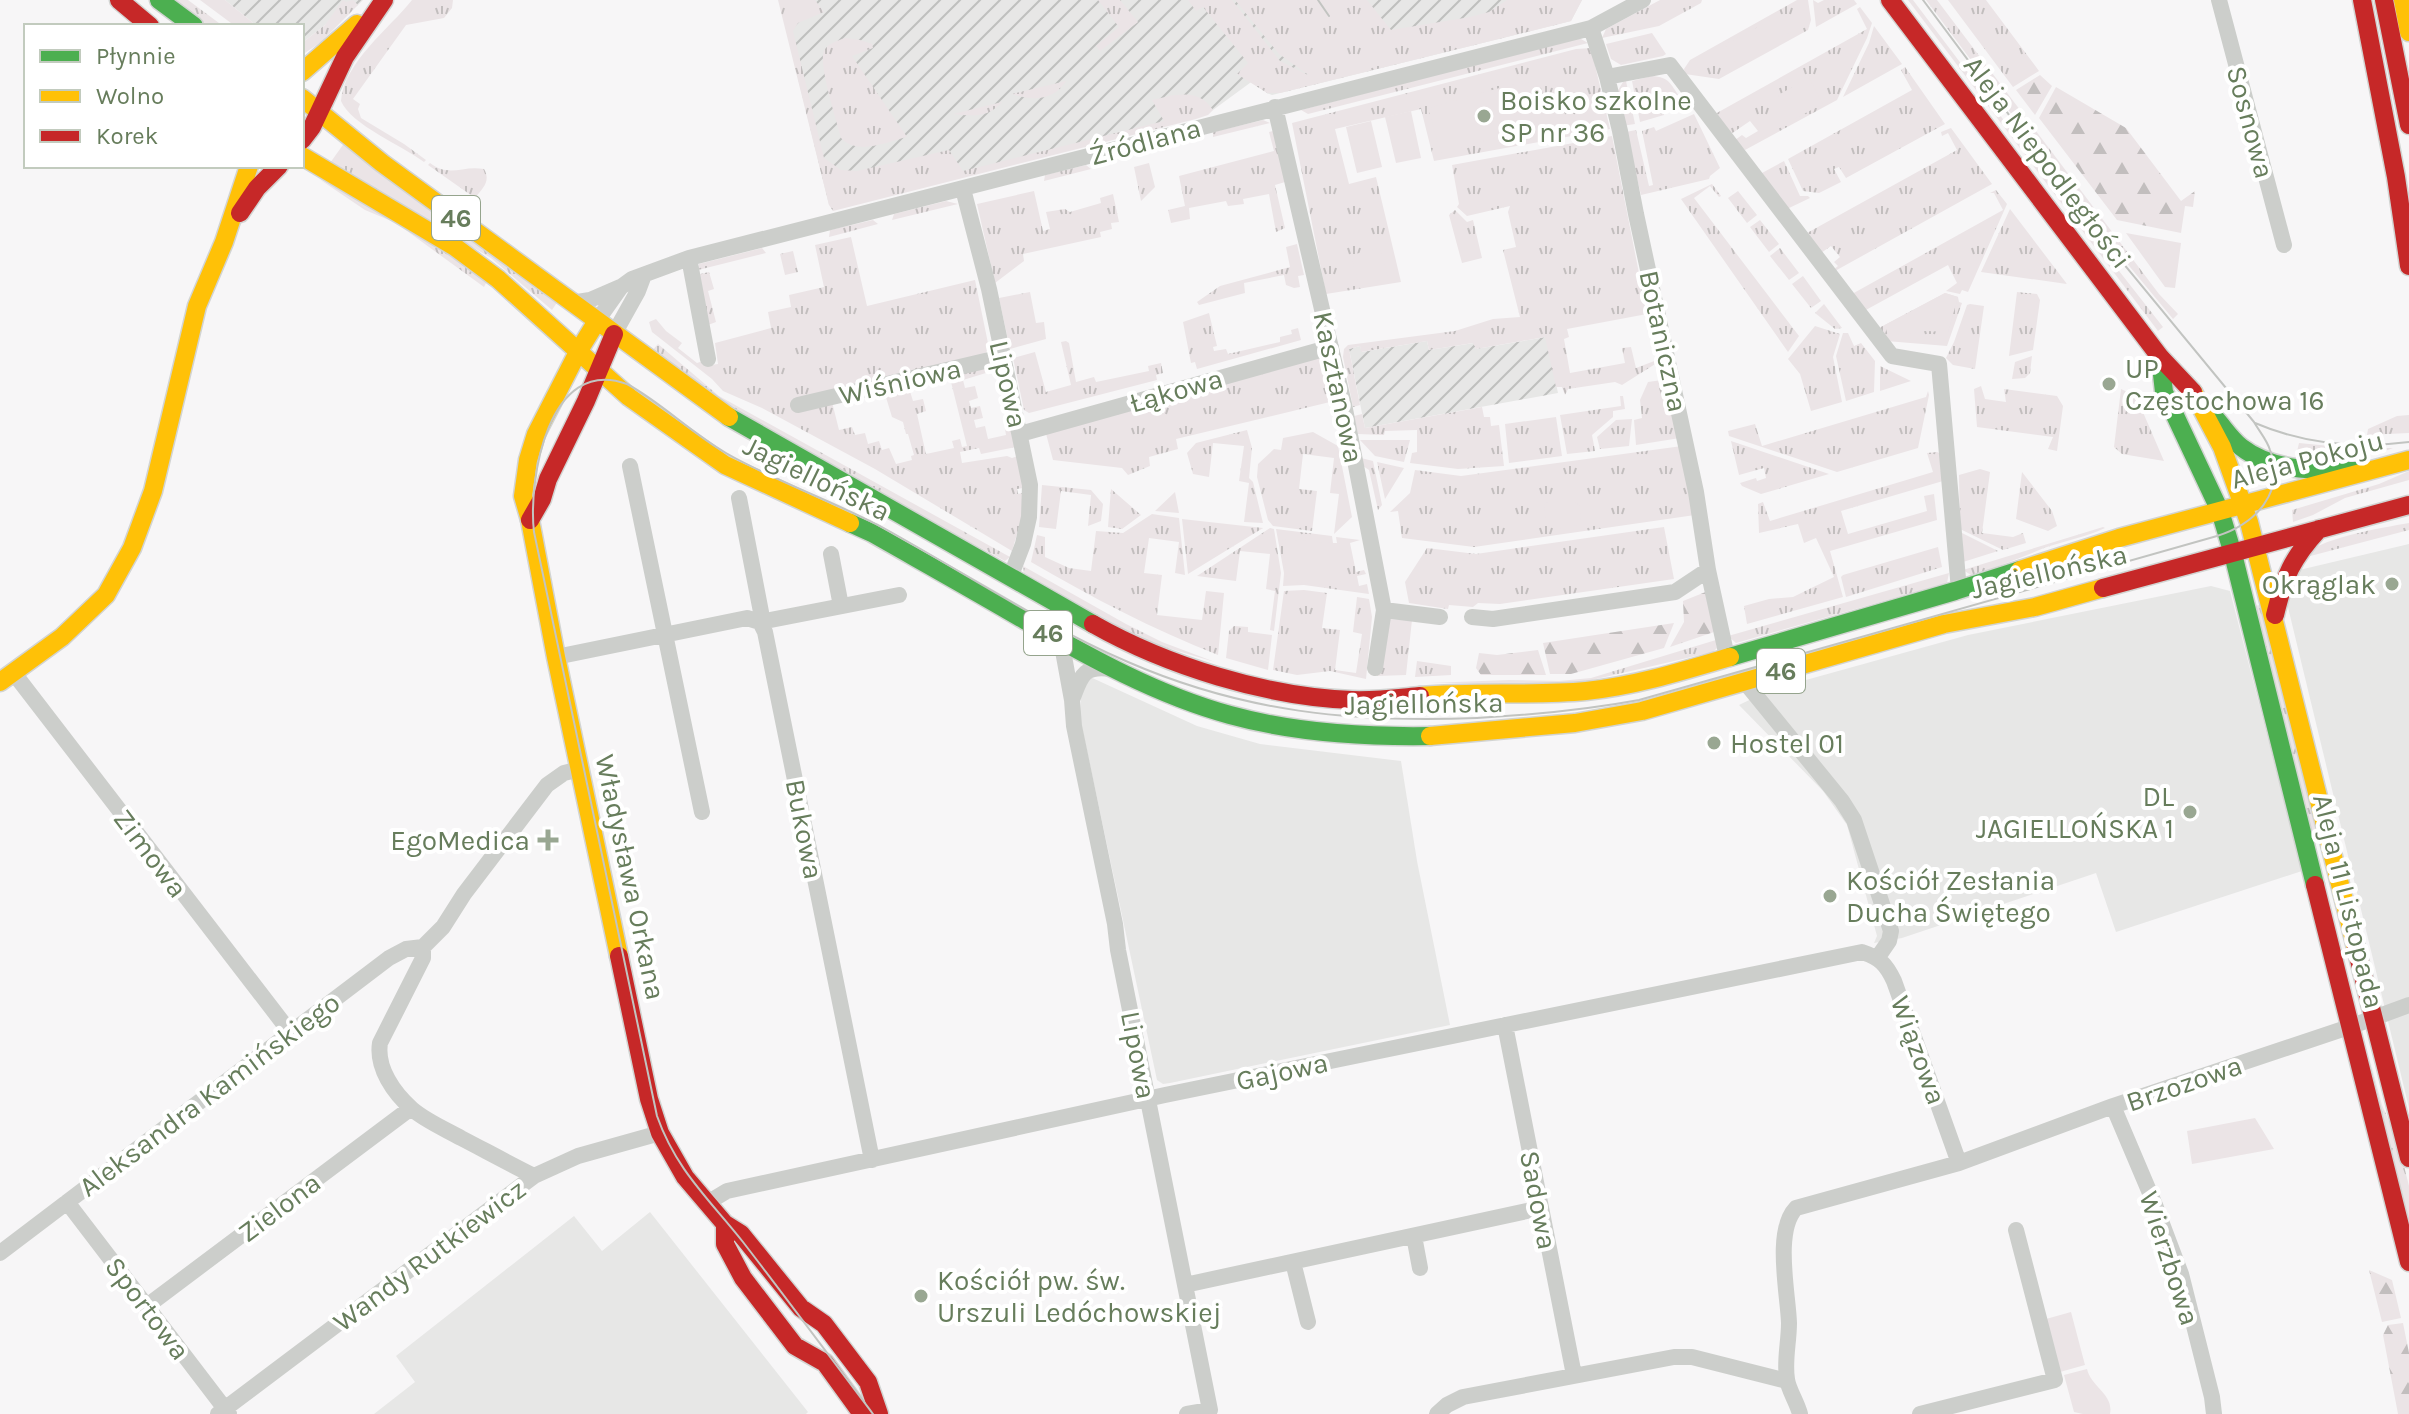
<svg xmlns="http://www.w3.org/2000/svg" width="2409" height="1414" viewBox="0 0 2409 1414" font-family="Karla,sans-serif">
<defs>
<pattern id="industrial-furrows" width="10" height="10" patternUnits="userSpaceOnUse" patternTransform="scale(2)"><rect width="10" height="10" fill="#e7e7e6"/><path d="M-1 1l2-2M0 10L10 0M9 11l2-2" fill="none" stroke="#bfc0be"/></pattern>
<pattern id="grass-tufts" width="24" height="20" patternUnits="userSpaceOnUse" patternTransform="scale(2)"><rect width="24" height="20" fill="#ebe4e6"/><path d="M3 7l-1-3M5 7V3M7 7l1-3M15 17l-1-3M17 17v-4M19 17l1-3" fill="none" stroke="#c2bebe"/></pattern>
<pattern id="forest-firs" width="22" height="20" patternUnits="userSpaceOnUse" patternTransform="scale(2)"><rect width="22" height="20" fill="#ebe4e6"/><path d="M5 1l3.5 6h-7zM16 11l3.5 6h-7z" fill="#c2bebe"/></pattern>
</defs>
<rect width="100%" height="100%" fill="#f7f6f7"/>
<path fill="#e7e7e6" d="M2409 544V1108L2286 599 2295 571Z
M2211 586 2230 591 2302 871 2116 932 2096 873 1902 938 1874 943 1877 936 1847 825 1823 791 1739 705 1770 690 1968 635Z
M1088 676 1197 726 1260 744 1401 761 1417 861 1450 1025 1170 1083 1163 1084 1157 1080 1080 718 1081 696Z
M650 1212 808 1412 806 1414H374L415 1382 396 1356 574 1216 602 1251Z"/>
<path fill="url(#industrial-furrows)" d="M225 0H363L358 5 325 25 302 43V26H257Z
M779 0H1582L1571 21 1272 95 1267 93 1254 80 1213 110 829 205Z
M1546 337 1558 393 1365 428 1349 349 1360 346 1362 352 1427 341 1429 350 1474 343 1476 349Z"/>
<path fill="url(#grass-tufts)" d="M172 0H188L223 26H207Z
M200 0H225L257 26H235Z
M343 0 346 2 353 0 358 5 321 42 302 55V43L325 25Z
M412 0H453L452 8 444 18 406 25 353 99 360 104 358 109 361 118 404 144 426 160 424 162C403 146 351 125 341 101 344 62 390 28 412 0Z
M778 0H815L824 12 798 23 793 31 824 158 841 170 857 171 949 150 963 171 1164 121 1152 100C1174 95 1198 87 1213 110L1208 115 1196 119 833 211 829 205Z
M1098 0H1120L1138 22 1100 51 1096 46 1119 27Z
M1188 0H1232L1280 61 1310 76 1279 54 1235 0H1367L1391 30 1470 17 1489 12 1507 0H1582L1571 21 1280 93H1267L1237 74 1248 63 1203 7 1196 11Z
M1660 0H1702L1701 3 1659 26 1602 38 1606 29Z
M1797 0H1808L1811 20 1808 30 1719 79 1685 74 1684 69 1690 60Z
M1813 0 1818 3 1824 0H1854L1857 4 1816 27Z
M1908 0H1913L2083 225 2163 327 2158 331Z
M1926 0H1937L2159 294 2178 314 2173 319 2087 215Z
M1948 0H1986L2039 71 2013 87Z
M1860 7 1872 23 1867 38 1837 100 1745 150 1735 140 1742 135 1746 138 1758 131 1750 121 1731 134 1715 114 1867 29 1857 9Z
M1874 26 1902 64 1843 97 1869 43Z
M1652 33 1666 54 1663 56 1621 65 1611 59 1606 44Z
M845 38 860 40 872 44 873 48 852 56 907 137C886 142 858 156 841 138 837 122 818 64 824 51 828 43 837 41 845 38Z
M1570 39H1581L1588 43 1308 114 1301 110Z
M1591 48 1610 129 1434 161 1421 109 1335 129 1349 184 1376 177 1401 282 1326 294 1292 123 1576 49Z
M1905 67 1945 124 1846 178 1839 167 1834 169 1841 182 1819 193 1803 191 1788 159 1912 90 1901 70Z
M1652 76C1670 77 1670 84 1680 97L1662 105 1664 115 1640 122 1632 81Z
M1066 81C1054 101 1032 101 1012 94Z
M1626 81 1635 124 1622 126 1617 92 1623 82Z
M1002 102C988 118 973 116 953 114Z
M1694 114 1720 168 1710 176 1709 179 1641 195 1626 132 1636 130 1649 186 1653 185 1642 131 1654 127 1656 131Z
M1263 120 1270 123 1213 137V132Z
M1951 128 1992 184 1835 271 1833 270 1838 266 1834 262 1840 257 1831 246 1821 253 1807 233 1957 150 1948 133 1942 136 1941 132Z
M1273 131 1285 182 1275 185 1285 228 1276 232 1269 194 1243 199 1244 204 1228 206 1226 201 1189 208 1190 219 1171 223 1168 210 1185 206 1179 176 1274 151 1269 132Z
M1612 136 1647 314 1567 329 1569 337 1564 339 1570 373 1625 363 1622 348 1631 347 1636 368 1657 360 1660 361 1622 385 1615 382 1568 389 1565 395 1562 387H1556L1545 337 1476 349 1473 343 1429 350 1427 341 1361 352 1360 346 1349 349 1360 405 1353 407 1343 357 1344 349 1348 345 1455 331 1493 319 1520 317 1503 250 1516 247 1508 212 1510 206 1467 216 1457 207 1459 204 1452 165Z
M345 142 558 301 552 310 491 258 330 163Z
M1784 161 1800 196H1808L1810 198 1787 209 1762 173Z
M430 163C450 178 462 165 484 169 491 181 483 188 475 198L428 165Z
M1149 163 1155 187 1141 201 1134 167Z
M1086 165 1091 169 1044 181 1045 175Z
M319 179 429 238 486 283 484 287 396 223 365 210Z
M1712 184 1721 196 1719 197 1710 186 1694 198 1799 336 1788 352 1681 199Z
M1996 190 2007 204 1968 292 1962 290 1960 294 1946 291 1957 283 1948 265 1864 311 1852 294 2003 210 1994 193H1990Z
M1034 191 1043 231 1050 229 1046 212 1065 209 1070 212 1101 203 1100 198 1113 194 1119 222 1111 223 1112 229 1100 232 1101 237 1023 254 1024 261 995 283 977 204Z
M1738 191 1757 215 1747 223 1728 198Z
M946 201 958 204 892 220 894 214Z
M2010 209 2067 284 1981 272Z
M1455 210 1467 222 1473 220 1482 258 1462 263 1449 215Z
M873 220 878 224 829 237 830 230Z
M1760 220 1779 244 1769 252 1750 227Z
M851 237 867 306 975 280 989 348 984 355 832 402 839 430 852 427 855 435 865 433 868 444 879 441 882 450 889 448 896 464 912 460 911 456 914 455 908 434H906L903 422 892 417 885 394 905 390 908 385 913 401 923 399 926 411 917 414 926 454 954 448 952 441 960 439 962 447 967 446 949 374 988 364 999 369 963 380 965 388 975 386 978 398 969 401 971 408 980 406 983 418 974 420 976 428 985 426 988 439 1006 435 1005 429 1012 426 1016 447 981 454 979 448 960 452 962 463 1007 456 1012 458 1018 456 1023 488 1017 489 1018 494 1022 493V517L1012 551 875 469 762 408 723 391 712 379 652 332 649 322 656 319 666 331 682 343 678 348 697 363 703 361 711 365 718 364 715 343 771 328 768 312 791 307 789 295 824 287 815 245Z
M1297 244 1304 275 1298 276 1300 287 1294 288 1286 285 1284 275 1244 283 1245 293 1199 305 1197 302 1220 286 1290 267 1286 247Z
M762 248 766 253 698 270 699 264Z
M1780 248 1799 273 1789 280 1770 256Z
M793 251 798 272 785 275 780 254Z
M709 272 714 289 708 291 716 322 708 325 696 275Z
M1803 276 1821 301 1811 308 1792 284Z
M1030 292 1036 323 1044 322 1046 339 1010 349 999 298Z
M2017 292 2037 294 2040 300 2033 350 2009 356Z
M1945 293 1958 297 1959 302 1962 303 1947 346 1886 341 1877 329Z
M1824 304 1842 328 1835 329 1815 313Z
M1970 304 1984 306 1975 369 1953 365 1946 358 1954 342 1967 305Z
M1209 313 1217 346 1213 347 1214 351 1226 349 1228 354 1280 342V337L1292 334 1291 330 1298 328 1301 340 1197 369 1195 362 1191 363 1183 322Z
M1815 326 1840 334 1833 357 1842 402 1811 411 1800 374 1788 359Z
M1843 333H1848L1854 346 1861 343 1875 361 1874 392 1846 401 1836 356Z
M1066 341 1069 343 1076 382 1094 377 1096 382 1149 371 1148 366 1161 363 1163 373 1156 375 1157 380 1029 413 1024 410 1013 358 1035 352 1046 392 1071 385 1061 342Z
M658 344 719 396 1010 557 1005 561 769 434 651 352Z
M1319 354 1330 402 1176 439 1178 449 1149 457 1150 466 1128 475 1122 468 1053 460 1045 430Z
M2032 356 2030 373 2025 378 2012 379 2015 362Z
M1880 366 1911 381 1880 391Z
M1669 379 1680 438 1636 445 1634 420 1642 418 1640 400 1648 382Z
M1981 386 1985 399 2006 402 2004 389 2057 396 2063 406 2057 451 2048 449 2053 437 1977 427 1974 389Z
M2121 389 2136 396 2164 461 2122 454 2114 447Z
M1928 391 1929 395 1918 448 1837 472 1729 436 1728 431 1755 424 1762 446 1926 397Z
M1620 396H1623L1625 409 1613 411V417L1592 435 1595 451 1567 454 1560 415 1621 406Z
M1482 407 1484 417H1490L1491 426 1499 425 1504 466 1458 469 1410 463 1412 453 1417 452V430L1385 431 1384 435 1358 434 1354 416 1362 414 1365 428Z
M2409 415V433L2367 435 2368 429 2397 416Z
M1556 417 1562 456 1509 463 1505 424Z
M1632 419 1629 446 1600 449 1597 437 1616 420Z
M1247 430 1252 448 1249 478 1253 482 1263 523 1244 522 1249 483 1239 481 1244 446 1213 443 1209 477 1193 474 1187 453 1196 443Z
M1313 432 1338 446 1352 517 1334 534 1339 494 1330 493 1334 458 1303 454 1299 489 1317 491 1312 531 1273 526 1268 520 1257 477 1258 464 1274 449 1281 450 1283 438Z
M1360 440H1410L1404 462 1375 456Z
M1731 441 1829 474 1761 494 1742 486 1740 483 1756 478 1757 481 1766 478 1764 468 1739 475Z
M2299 443 2350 448H2393L2385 451 2350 455 2322 460H2295Z
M1682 446 1695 515 1474 547 1402 538 1398 511 1390 512 1410 493 1415 470 1461 476Z
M1937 452 1941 454 1943 481 1841 511 1848 534 1927 511 1924 496 1934 494 1937 520 1830 551 1843 597 1747 624 1744 606 1769 599 1793 597 1834 577 1816 538 1804 543 1798 524 1759 533 1758 504 1763 502 1770 521 1933 472 1927 453Z
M1357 457 1373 461 1382 505 1378 510 1369 470 1360 464Z
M1377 462 1404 468 1385 499Z
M1980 469 1990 472 1982 533 2013 537 2023 533 2026 543 2003 550 1960 529 1959 475Z
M2409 471V480L2345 498 2313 515 2293 522 2292 510 2379 484Z
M2022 472 2052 511 2057 526 2048 531 2016 519Z
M1042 485 1091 490 1103 504 1101 521 1088 526 1091 495 1061 491 1056 529 1039 527Z
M1111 489 1141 515 1122 529 1108 527Z
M1175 492 1179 513 1155 511Z
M1152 514 1179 518 1185 575 1175 573 1179 542 1149 538 1144 573 1162 575 1157 615 1202 620 1206 591 1224 593 1218 655C1152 629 1093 598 1031 562L1037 535 1045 537V557L1069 568 1091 571 1096 531 1123 533Z
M1182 519 1263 528 1188 574Z
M2409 523V530L2299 559C2317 538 2381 528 2409 523Z
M1664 527 1674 579 1500 604 1478 603 1473 607 1449 605 1448 609 1409 603 1405 582 1427 548 1476 554Z
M2103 527 2105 528C2086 537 2064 541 2044 548 2020 558 1996 568 1971 575L1963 570Z
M1270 528 1274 529 1281 573 1274 631 1270 630 1275 591 1266 589 1270 554 1240 551 1236 581 1197 576Z
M1276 529 1332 536 1333 543H1337L1336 537 1360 540 1350 543 1356 572 1364 570 1366 574 1357 576 1359 586 1367 584 1369 594 1304 585 1283 586 1284 573Z
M1962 533 1998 551 1963 562Z
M1938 547 1942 567 1846 597 1841 577 1843 575Z
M1023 566 1126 624 1162 642 1215 662 1147 642 1024 573Z
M1949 573 1947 583 1736 643 1728 636Z
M1304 590 1327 593 1322 628 1340 630 1335 670 1356 673 1362 634 1353 632 1357 597 1369 599 1372 617 1366 679 1330 671 1297 675 1273 670 1284 591Z
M2260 605 2322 834 2311 836 2254 606Z
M1387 619 1412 620 1406 675 1377 676Z
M1234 626 1248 627V632L1272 635 1268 670 1226 658 1229 631Z
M1716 640 1717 648 1713 652 1575 684 1429 683 1509 680 1559 681 1591 678Z
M1417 661 1451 666V675L1415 677Z
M2369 1056 2382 1105 2398 1142 2409 1186V1227Z"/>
<path fill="url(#forest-firs)" d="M2040 75 2052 86 2035 115 2016 90Z
M2056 87 2126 128 2181 201 2195 191 2193 207 2185 206 2181 233 2117 220 2039 118Z
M1708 591 1714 632 1670 647 1684 622 1683 601Z
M1674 623 1664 648 1571 674H1550L1543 643Z
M1538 650 1546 675H1481L1476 668 1479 653 1497 655Z
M2369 1270 2392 1280 2401 1318 2382 1322Z
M2403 1323 2409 1353V1414H2398L2383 1335 2388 1325Z"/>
<path fill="#ebe4e6" d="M1781 14 1791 32 1736 63 1725 45Z
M1809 78 1823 104 1792 120 1778 95Z
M1528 80 1540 125 1441 153 1428 108Z
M1411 111 1421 158 1396 163 1385 117Z
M1371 121 1382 167 1357 173 1346 127Z
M2126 233 2181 243 2175 288 2165 287Z
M1380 248 1388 278 1359 286 1351 255Z
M1945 293 1958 297 1948 332 1926 331 1888 336 1885 325Z
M1550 500H1574L1581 508 1580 525 1557 529 1546 522 1544 505Z
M1282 539 1343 544 1340 587 1287 581Z
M2255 1118 2274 1149 2192 1164 2187 1131Z
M2071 1312 2085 1365 2060 1372 2046 1319Z
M2087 1369C2091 1387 2114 1394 2110 1414H2083L2074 1412 2064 1375Z"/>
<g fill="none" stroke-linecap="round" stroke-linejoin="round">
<defs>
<path id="fast" d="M159 0 194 26
M2160 357 2164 392 2220 511 2233 554 2315 885
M729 417 1093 624
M2216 419C2224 428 2231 439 2241 447 2273 472 2317 470 2356 471
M850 523 872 533C923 562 975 591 1026 621 1091 658 1157 695 1230 715 1295 733 1364 737 1430 736
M1730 657 1955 591 2020 570"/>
<path id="slow" d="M2403 0 2409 32
M302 72 357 24
M302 98 382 163 729 417
M302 156 455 247 498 279 629 397 725 465 850 523
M597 321 578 352 536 434 528 460 523 496 530 520 556 657 619 956
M2193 392 2222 447 2249 522 2356 948
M2020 570 2119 538 2409 460
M0 682 62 637 106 595 132 548 153 491 197 306 224 242 249 166
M1420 696C1475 691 1531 696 1586 691 1635 686 1683 671 1730 657
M1430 736 1575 723 1642 711 1944 624 2035 607 2103 588"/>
<path id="jam" d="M119 0 150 26
M1890 0 2160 357 2193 392
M2362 0 2396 177 2409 266
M2384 0 2409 125
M302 140 312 127 345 57 384 0
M240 213 257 188 279 166
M530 520 542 499 548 479 586 401 614 334
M2103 588 2409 505
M2275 615C2284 577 2292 558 2319 529
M1093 624C1167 666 1267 697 1352 700 1375 701 1398 698 1420 696
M2315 885 2409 1262
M2356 948 2409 1158
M619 956 649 1099 660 1133 685 1177 725 1224 741 1234 801 1308 824 1324 868 1382 879 1414
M725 1224V1244L743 1278 795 1346 825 1363 862 1414"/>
</defs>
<use href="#fast" stroke="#d2d4d2" stroke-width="21"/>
<use href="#slow" stroke="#d2d4d2" stroke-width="21"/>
<use href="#jam" stroke="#d2d4d2" stroke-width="21"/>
<path stroke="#cccecb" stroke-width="16" d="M2219 0 2284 245
M1591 28 1607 77 1620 131 1636 214 1696 492 1708 570 1727 657
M1607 77 1670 65 1892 356 1939 364 1959 590
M1275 107 1344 404 1384 610 1375 668
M963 189 989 289 1030 485 1029 517 1023 544 1010 578
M689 258 708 359
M571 303 590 300 620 287
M597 321 621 287 632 279 689 258 1591 28 1643 0
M614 334 638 291 644 275
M798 405 1002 357
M1020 434 1331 347
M630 466 702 812
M739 498 761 612 760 622 765 632 872 1160
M831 554 841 606
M1384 610 1440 617
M1472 617 1493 619 1675 592 1708 570
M1061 640 1072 700 1074 726 1115 924 1118 950 1210 1410 1187 1414
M556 657 747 618 760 622 899 595
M13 672 290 1032
M1744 681 1842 801 1854 820 1891 931 1889 941 1878 957
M1072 700C1081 677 1082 665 1111 669
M1505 1025 1574 1375
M2113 1106 2155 1205 2181 1274 2212 1397 2214 1414
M534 1176C510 1164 486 1151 461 1138 445 1129 426 1121 412 1109 394 1093 376 1068 380 1043L423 958V947L443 927 464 894 547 785 564 773 580 769
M67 1202 229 1414
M707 1203 727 1191 1165 1095 1862 952C1880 958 1886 964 1894 981L1959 1163
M1414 1236 1420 1268
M0 1253 389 958 406 949 423 947
M1293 1262 1308 1322
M1185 1285 1541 1208
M147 1306 411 1108
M218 1414 534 1176 578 1156 660 1133
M1437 1414 1447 1405 1463 1397 1674 1357H1692L1787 1381
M1800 1414C1797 1402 1788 1389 1787 1379 1784 1361 1789 1342 1789 1323 1788 1293 1774 1231 1796 1208L1959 1163 2113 1106 2352 1026 2409 1005
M1920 1414 2055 1380 2016 1230"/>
<use href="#fast" stroke="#4caf50" stroke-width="18"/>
<use href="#slow" stroke="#ffc107" stroke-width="18"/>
<use href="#jam" stroke="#c62828" stroke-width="18"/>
<path stroke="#c2c4c1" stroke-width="2" d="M1318 0 1329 16
M2255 423C2304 444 2355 449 2409 442
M873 1414C830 1357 787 1299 743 1242 709 1199 676 1170 657 1116L534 532C528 480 548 355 627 384 662 403 691 433 726 453 778 483 837 502 889 531 968 575 1045 626 1128 662 1243 712 1352 723 1477 718 1531 715 1585 710 1639 700L2217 536C2255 524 2286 493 2270 450 2267 440 2259 431 2254 422L2090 223 1923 0"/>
</g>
<g fill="#99a792" stroke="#fff" stroke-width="3">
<circle cx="1484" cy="116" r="8"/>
<circle cx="2109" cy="384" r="8"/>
<circle cx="2392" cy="584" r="8"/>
<circle cx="1714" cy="743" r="8"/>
<circle cx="2190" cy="812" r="8"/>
<path d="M544 828h8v8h8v8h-8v8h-8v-8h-8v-8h8z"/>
<circle cx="1830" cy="896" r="8"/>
<circle cx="921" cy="1296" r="8"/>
</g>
<g text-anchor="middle" stroke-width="8" stroke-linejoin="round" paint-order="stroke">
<g fill="#fff" stroke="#95a48d" stroke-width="2">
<rect x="432" y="196" width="48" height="44" rx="6"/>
<rect x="1024" y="611" width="48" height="44" rx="6"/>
<rect x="1757" y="649" width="48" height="44" rx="6"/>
</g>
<g font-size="26" font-weight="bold" fill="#677d5c">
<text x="456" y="227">46</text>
<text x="1048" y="642">46</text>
<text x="1781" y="680">46</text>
</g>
<g font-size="28" fill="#677d5c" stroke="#fff" text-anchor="start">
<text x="1500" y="110">Boisko szkolne<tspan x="1500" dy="32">SP nr 36</tspan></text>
<text x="2125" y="378">UP<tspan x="2125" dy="32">Częstochowa 16</tspan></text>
<text x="2376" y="594" text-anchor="end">Okrąglak</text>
<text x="1730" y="753">Hostel 01</text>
<text x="2174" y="806" text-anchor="end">DL<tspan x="2174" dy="32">JAGIELLOŃSKA 1</tspan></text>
<text x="530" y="850" text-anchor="end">EgoMedica</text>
<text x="1846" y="890">Kościół Zesłania<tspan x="1846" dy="32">Ducha Świętego</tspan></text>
<text x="937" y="1290">Kościół pw. św.<tspan x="937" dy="32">Urszuli Ledóchowskiej</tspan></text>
</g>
<g font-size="28" fill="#677d5c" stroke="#fff">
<text transform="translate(2251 122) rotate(75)" y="10">Sosnowa</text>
<text transform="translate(1145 141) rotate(-15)" y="10">Źródlana</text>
<text transform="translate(2048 162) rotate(53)" y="10">Aleja Niepodległości</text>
<text transform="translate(1664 341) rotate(78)" y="10">Botaniczna</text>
<text transform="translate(900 381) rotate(-13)" y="10">Wiśniowa</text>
<text transform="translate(1009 384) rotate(77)" y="10">Lipowa</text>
<text transform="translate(1339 387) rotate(78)" y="10">Kasztanowa</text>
<text transform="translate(1176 390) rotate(-16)" y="10">Łąkowa</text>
<text transform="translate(2307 459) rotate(-15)" y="10">Aleja Pokoju</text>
<text transform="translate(817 478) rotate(26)" y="10">Jagiellońska</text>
<text transform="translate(2049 571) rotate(-13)" y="10">Jagiellońska</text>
<text transform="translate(1424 703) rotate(-1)" y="10">Jagiellońska</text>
<text transform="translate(805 829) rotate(79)" y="10">Bukowa</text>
<text transform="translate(151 853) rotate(53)" y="10">Zimowa</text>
<text transform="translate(631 877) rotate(78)" y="10">Władysława Orkana</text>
<text transform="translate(2349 901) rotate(76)" y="10">Aleja 11 Listopada</text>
<text transform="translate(1919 1050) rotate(70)" y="10">Wiązowa</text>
<text transform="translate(1139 1055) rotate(79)" y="10">Lipowa</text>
<text transform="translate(1282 1071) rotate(-12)" y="10">Gajowa</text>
<text transform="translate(2184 1083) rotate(-19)" y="10">Brzozowa</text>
<text transform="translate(209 1094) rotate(-37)" y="10">Aleksandra Kamińskiego</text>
<text transform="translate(1539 1200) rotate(79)" y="10">Sadowa</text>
<text transform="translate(279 1207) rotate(-37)" y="10">Zielona</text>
<text transform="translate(429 1255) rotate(-37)" y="10">Wandy Rutkiewicz</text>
<text transform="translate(2170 1258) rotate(72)" y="10">Wierzbowa</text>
<text transform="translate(148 1308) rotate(53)" y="10">Sportowa</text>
</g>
</g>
<rect x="24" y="24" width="280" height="144" fill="#ffffff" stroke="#c2cbbe" stroke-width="2"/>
<rect x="40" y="50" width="40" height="12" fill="#4caf50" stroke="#c2cbbe" stroke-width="2"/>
<text x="96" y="64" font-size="24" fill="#677d5c">Płynnie</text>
<rect x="40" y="90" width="40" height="12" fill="#ffc107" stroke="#c2cbbe" stroke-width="2"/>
<text x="96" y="104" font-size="24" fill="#677d5c">Wolno</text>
<rect x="40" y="130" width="40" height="12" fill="#c62828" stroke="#c2cbbe" stroke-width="2"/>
<text x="96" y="144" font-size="24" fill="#677d5c">Korek</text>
</svg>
